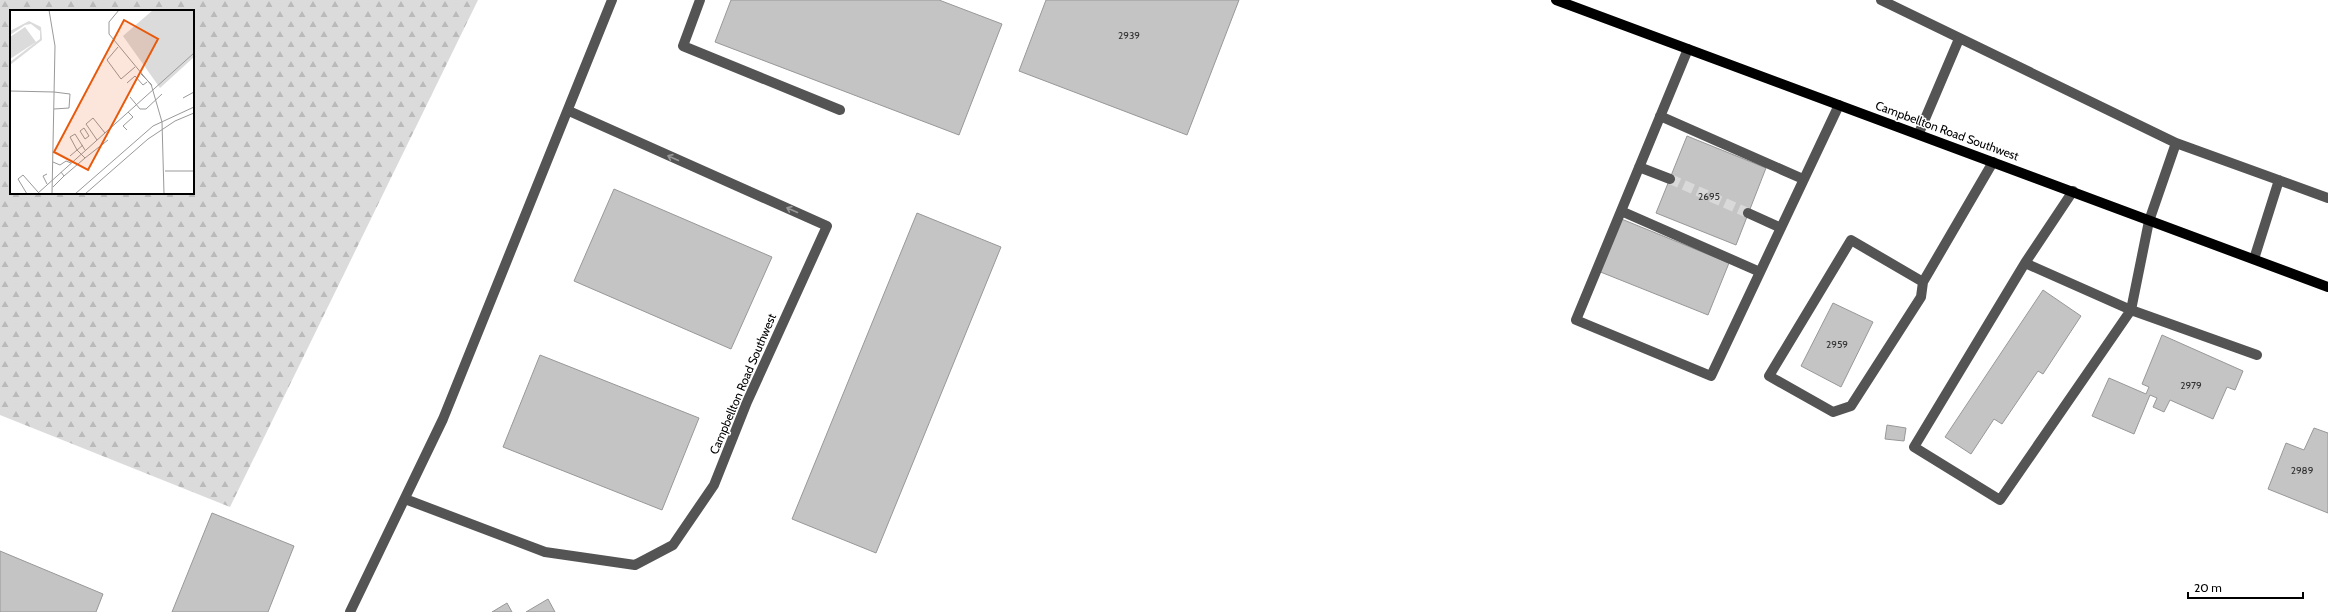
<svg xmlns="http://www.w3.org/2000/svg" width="2328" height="612" viewBox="0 0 2328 612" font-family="Cabin,sans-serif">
<defs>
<pattern id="forest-firs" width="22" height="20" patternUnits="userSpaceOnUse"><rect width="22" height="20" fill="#dbdbdb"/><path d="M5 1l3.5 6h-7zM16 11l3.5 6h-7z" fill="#bababa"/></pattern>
</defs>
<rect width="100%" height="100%" fill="#fff"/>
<path fill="url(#forest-firs)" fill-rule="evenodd" d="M0 0H478L230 507 0 415ZM11 11H193V193H11Z"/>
<path fill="#c4c4c4" stroke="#989898" d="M731 0H939L1002 24 959 135 715 42Z
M1046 0H1239L1187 135 1019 71Z
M1687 136 1766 168 1736 245 1656 213Z
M614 189 772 257 731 349 574 281Z
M917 213 1001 247 876 553 792 519Z
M1619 218 1729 263 1708 315 1598 271Z
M2043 290 2081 316 2043 374 2038 371 2002 424 1994 419 1971 454 1945 437Z
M1833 303 1873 322 1841 387 1801 366Z
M2162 335 2243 371 2235 390 2227 387 2213 419 2170 400 2164 412 2153 407 2157 398 2150 395 2134 434 2092 416 2109 378 2146 394 2149 387 2142 384Z
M540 355 699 418 662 510 503 447Z
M1887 425 1906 428 1904 441 1885 439Z
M2314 428 2328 433V513L2268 489 2286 443 2304 450Z
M212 513 294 546 268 612H172Z
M0 551 103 594 96 612H0Z
M548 599 555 612H526Z
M507 603 512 612H492Z"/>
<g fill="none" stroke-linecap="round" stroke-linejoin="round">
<path stroke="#d9d9d9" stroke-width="10" stroke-dasharray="10 5" stroke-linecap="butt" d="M1670 179 1748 213"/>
<path stroke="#545454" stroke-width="10" d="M700 0 683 46 840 110
M1881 0 2176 143 2149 221 2131 310 2000 500 1914 447 2025 263 2073 191
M1688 49 1576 320 1711 376 1839 105
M1660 116 1803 179
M1919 133 1959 39
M2176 143 2328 198
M1639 167 1670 179
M1621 211 1760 272
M1748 213 1781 228
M1851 240 1923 282 1921 297 1851 406 1833 412 1769 376Z
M2254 259 2279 180
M2025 263 2131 310 2257 355
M1923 282 1993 162
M405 499 545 552 635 565 673 545 714 485 747 402 827 226 569 111
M350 612 443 419 612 0"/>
<path stroke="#000" stroke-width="10" d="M1556 0 2328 287"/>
</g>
<defs><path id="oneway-shaft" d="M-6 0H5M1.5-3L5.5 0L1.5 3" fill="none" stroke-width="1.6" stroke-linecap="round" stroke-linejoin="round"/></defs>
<g stroke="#989898">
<use href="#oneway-shaft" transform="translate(673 158) rotate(-156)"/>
<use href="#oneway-shaft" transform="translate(792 210) rotate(-156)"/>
</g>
<g text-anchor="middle" stroke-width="3" stroke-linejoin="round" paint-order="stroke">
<g font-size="10" fill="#313131">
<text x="1129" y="39">2939</text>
<text x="1709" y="200">2695</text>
<text x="1837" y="348">2959</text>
<text x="2191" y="389">2979</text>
<text x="2302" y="474">2989</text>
</g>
<g font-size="12" fill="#000" stroke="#fff">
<text transform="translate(1947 131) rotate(20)" y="4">Campbellton Road Southwest</text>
<text transform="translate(743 384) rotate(-67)" y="4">Campbellton Road Southwest</text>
</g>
</g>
<g transform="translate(10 10)">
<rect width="184" height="184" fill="#fff"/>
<path d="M143 0H184V47L150 78 113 26Z" fill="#dbdbdb"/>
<path d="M19 11 31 17 32 30 0 55V52L30 29V21L21 14 15 15 0 25V21ZM15 17 26 32 0 49V27Z" fill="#dbdbdb"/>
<path fill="none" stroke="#999" stroke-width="1" d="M39 0 45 36 42 184M109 0 99 12V24L142 76M108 37 97 50 111 69 125 57M131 64 141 74 152 112 154 184M117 73 125 66 133 75 137 72M0 81 44 82M120 87 130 99M173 88 184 82M44 99 59 98 60 84 44 82M130 99H136L152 84M74 118 79 126 75 129 70 121ZM117 120 113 116 123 107 118 102M87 130 76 114 83 108 95 123M75 140 65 124 60 127 67 140 75 148 98 130M60 146 73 135M43 152 50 155 56 151 61 153M155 161H184M51 162 54 166 75 148M37 164 33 166 37 174M43 177 54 166M17 184 8 169 13 165 28 182M27 184 184 43M65 184 143 116 184 97M75 184 138 129 165 111 184 103"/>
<path fill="#e8590c" fill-opacity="0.15" stroke="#e8590c" stroke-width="2" d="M114 10 148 29 78 160 44 142Z"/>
<rect width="184" height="184" fill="none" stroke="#000" stroke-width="2"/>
</g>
<path d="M2188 592v6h115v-6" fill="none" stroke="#000000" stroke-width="2"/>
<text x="2194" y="592" font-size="12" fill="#000000" stroke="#ffffff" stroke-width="3" paint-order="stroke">20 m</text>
</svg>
